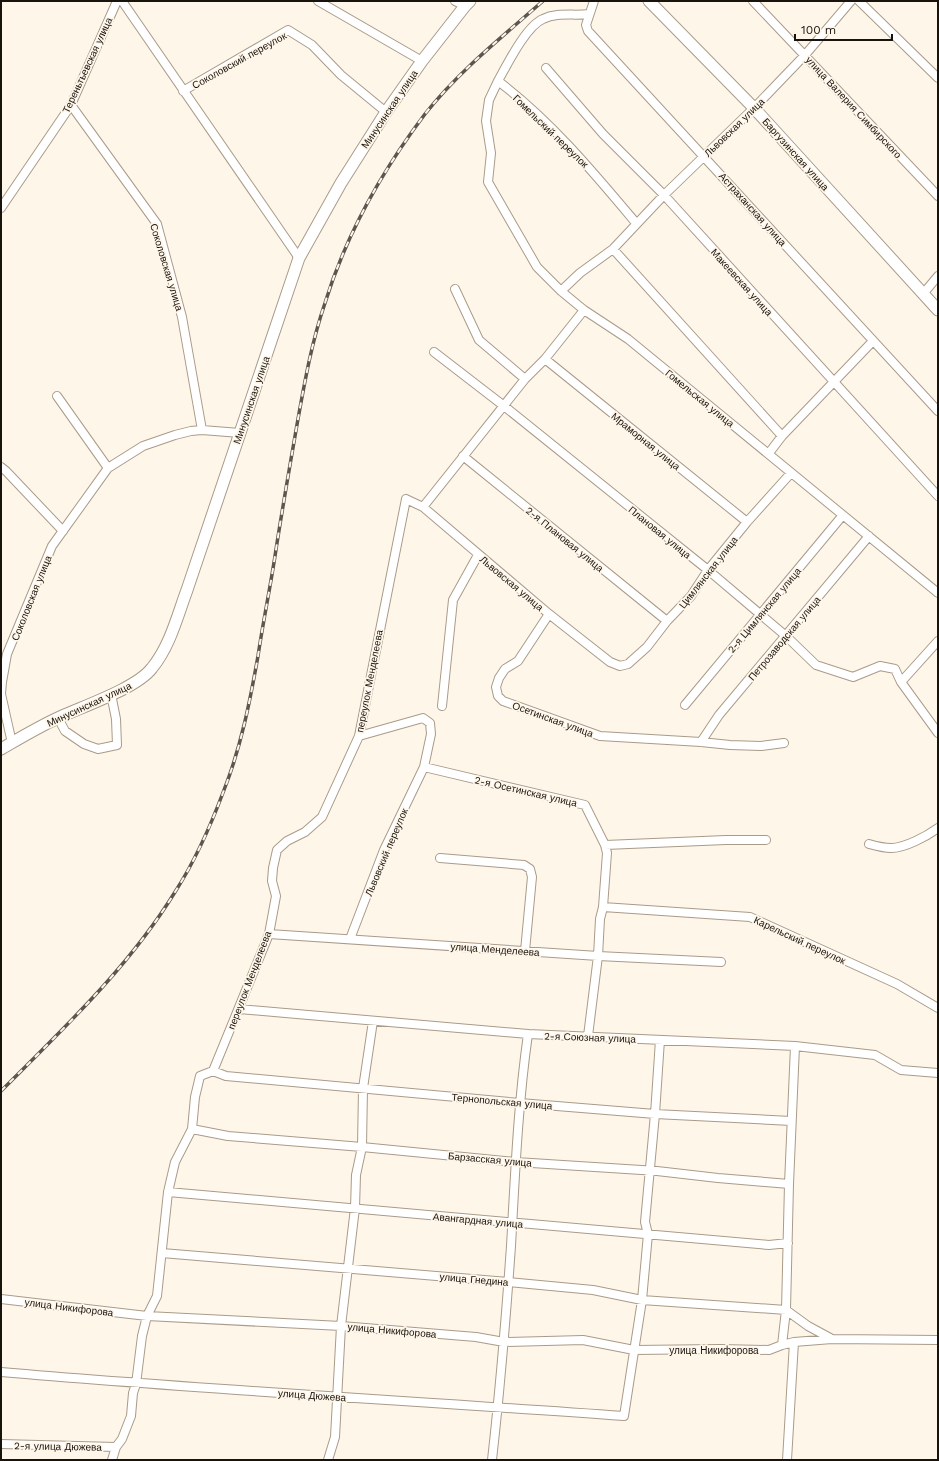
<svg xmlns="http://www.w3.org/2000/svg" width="939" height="1461" viewBox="0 0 939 1461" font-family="'Work Sans',sans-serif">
<rect width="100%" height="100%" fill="#fff6ea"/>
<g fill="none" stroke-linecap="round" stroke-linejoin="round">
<defs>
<path id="street" d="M122 1 299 258
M318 1 422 61
M455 1 465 6
M594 1 586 25 588 31 938 411
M753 1 938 196
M859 1 938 78
M589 14C574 16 557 12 543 19 526 26 507 65 498 81 551 121 594 173 636 223
M546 68 603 134 664 195 938 496
M498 81 489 100 486 121 491 153 488 182 537 267 561 291 584 310 628 339 938 593
M183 91 288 30 312 45 341 75 386 112
M71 105 157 224 182 317 202 430 240 433
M1 208 71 105 117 1
M613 249 782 436
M455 289 479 340 525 379
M561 291 580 273 613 249 664 195 754 108 805 55 851 1
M923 294 938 276
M434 352 504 406 708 570 786 636 816 665 853 677 880 666 895 669 901 682 938 733
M545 359 747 522
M57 396 108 468
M769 453 782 436 873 341
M463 456 667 621
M1 467 6 471 63 531
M423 507 525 379 545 359 584 310
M549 614 518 661 505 669 499 678 496 687 498 696 503 701 600 736 701 742 730 745 761 746 784 743
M901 682 938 641
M685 705 843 515
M442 706 453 600 478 555
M58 718 65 731 84 744 98 749 117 745 116 719 111 694
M701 742 719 715 869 536
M12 743 1 694 2 682 7 654 52 546 108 468 143 446 175 435 191 431 202 430
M424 767 585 805 605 845 607 853 603 907 600 919 598 956 588 1036
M869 844C876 846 884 848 891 848 905 848 927 836 938 828
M605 845 726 840H766
M440 858 524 865 530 869 532 877 525 951
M603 907 750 917 897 984 938 1008
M269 934 598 956 721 962
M350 939 384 850 424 767 431 734 430 723 423 718 359 736
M239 1009 528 1034 795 1046 875 1055 901 1070 938 1073
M213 1071 226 1076 520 1103 655 1114 791 1121
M192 1129 228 1136 362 1147 516 1162 657 1171 718 1178 789 1184
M168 1192 769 1245 788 1243
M162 1253 508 1282 593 1290 642 1300 786 1310 808 1326 832 1339
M1 1299 147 1316 341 1326 476 1337 504 1342 583 1340 634 1350 720 1349 769 1350 782 1345 794 1342 832 1339 938 1340
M782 1345 786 1310 789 1184 795 1046
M1 1372C208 1390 416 1401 624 1416L642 1300 648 1234 645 1222 655 1114 660 1040
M1 1444 116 1447
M112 1460 116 1447 122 1439 131 1416 133 1393 136 1384 142 1336 147 1316 157 1296 168 1192 175 1162 192 1129 195 1097 200 1076 213 1071 269 934 276 896 272 881 273 868 277 850 287 841 305 832 322 817 359 736 406 499 423 507 549 614 610 662 620 666 628 664 647 647 667 621 691 596 708 570 747 522 791 473
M328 1460 335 1437 341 1326 355 1208 356 1175 362 1147 363 1088 373 1021
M492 1460C500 1389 506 1317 511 1246 515 1175 518 1104 528 1034
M787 1460 794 1342"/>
<path id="secondary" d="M649 1 754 108 938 310
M1 749C20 738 40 726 60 717 84 706 137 688 152 668 170 646 177 617 187 590L299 258 341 183 386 112 422 61 465 6 470 1"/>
</defs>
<use href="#street" stroke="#a99b89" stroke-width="10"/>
<use href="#secondary" stroke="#a99b89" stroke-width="13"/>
<use href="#street" stroke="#fff" stroke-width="8"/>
<use href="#secondary" stroke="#fff" stroke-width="11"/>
<defs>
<path id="rail" d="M1 1091C63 1029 129 967 175 892 195 861 211 825 224 790 241 747 250 701 258 656 263 622 270 589 275 556 282 510 290 465 298 419 305 380 312 341 325 303 346 235 382 171 425 114 459 71 502 37 543 1"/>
</defs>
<use href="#rail" stroke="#5c564e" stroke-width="3.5"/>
<use href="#rail" stroke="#fff6ea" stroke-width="2" stroke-dasharray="6" stroke-linecap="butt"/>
</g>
<g text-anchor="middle" stroke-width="3.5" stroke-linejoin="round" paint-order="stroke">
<g font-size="10" fill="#18130c" stroke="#fff6ea">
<text transform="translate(239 60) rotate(-29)" y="4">Соколовский переулок</text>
<text transform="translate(87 65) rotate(-65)" y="4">Тереньтьевская улица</text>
<text transform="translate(854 107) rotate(47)" y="4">улица Валерия Симбирского</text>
<text transform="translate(389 109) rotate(-56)" y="4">Минусинская улица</text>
<text transform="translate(734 127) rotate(-44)" y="4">Львовская улица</text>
<text transform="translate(551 131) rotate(44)" y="4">Гомельский переулок</text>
<text transform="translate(796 154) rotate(48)" y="4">Баргузинская улица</text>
<text transform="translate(753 209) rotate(48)" y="4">Астраханская улица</text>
<text transform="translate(167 267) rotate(73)" y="4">Соколовская улица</text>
<text transform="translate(742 282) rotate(48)" y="4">Макеевская улица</text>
<text transform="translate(700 398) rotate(39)" y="4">Гомельская улица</text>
<text transform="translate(251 400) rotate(-71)" y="4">Минусинская улица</text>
<text transform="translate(646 441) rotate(39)" y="4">Мраморная улица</text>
<text transform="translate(660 532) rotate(39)" y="4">Плановая улица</text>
<text transform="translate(565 539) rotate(39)" y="4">2-я Плановая улица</text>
<text transform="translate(708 572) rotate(-52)" y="4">Цимлянская улица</text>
<text transform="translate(512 583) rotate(40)" y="4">Львовская улица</text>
<text transform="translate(31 598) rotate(-68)" y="4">Соколовская улица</text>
<text transform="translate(764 610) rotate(-50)" y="4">2-я Цимлянская улица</text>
<text transform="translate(784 638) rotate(-50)" y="4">Петрозаводская улица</text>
<text transform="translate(369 681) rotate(-79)" y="4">переулок Менделеева</text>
<text transform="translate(89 704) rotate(-25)" y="4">Минусинская улица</text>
<text transform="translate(553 719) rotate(20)" y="4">Осетинская улица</text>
<text transform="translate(526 791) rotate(13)" y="4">2-я Осетинская улица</text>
<text transform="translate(386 852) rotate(-67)" y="4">Львовский переулок</text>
<text transform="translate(800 940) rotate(25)" y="4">Карельский переулок</text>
<text transform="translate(495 949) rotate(4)" y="4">улица Менделеева</text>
<text transform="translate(249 980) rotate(-69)" y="4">переулок Менделеева</text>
<text transform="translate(590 1037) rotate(2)" y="4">2-я Союзная улица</text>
<text transform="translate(502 1101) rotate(5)" y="4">Тернопольская улица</text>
<text transform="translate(490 1159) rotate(5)" y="4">Барзасская улица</text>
<text transform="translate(478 1220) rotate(5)" y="4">Авангардная улица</text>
<text transform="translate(474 1279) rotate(5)" y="4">улица Гнедина</text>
<text transform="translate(69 1307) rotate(7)" y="4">улица Никифорова</text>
<text transform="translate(392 1330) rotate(5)" y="4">улица Никифорова</text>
<text x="714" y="1354">улица Никифорова</text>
<text transform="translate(312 1395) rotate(4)" y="4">улица Дюжева</text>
<text transform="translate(58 1446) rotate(1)" y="4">2-я улица Дюжева</text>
</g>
</g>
<rect width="939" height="1461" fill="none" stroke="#18130c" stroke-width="4"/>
<path d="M795 34v6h97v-6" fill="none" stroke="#18130c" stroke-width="2"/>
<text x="801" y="34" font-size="12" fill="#18130c" stroke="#fff6ea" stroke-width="3" paint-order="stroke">100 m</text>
</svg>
